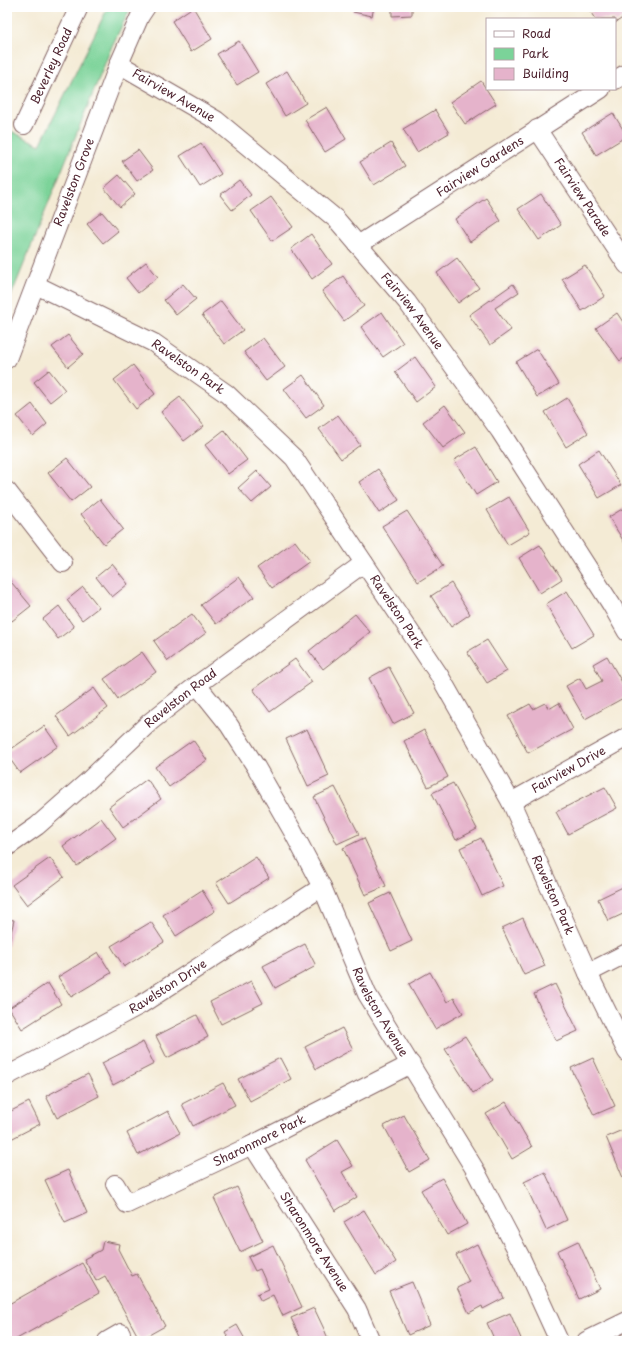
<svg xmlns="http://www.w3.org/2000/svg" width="634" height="1348" viewBox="0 0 634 1348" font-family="'Playpen Sans',sans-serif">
<rect width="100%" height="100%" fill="#fff"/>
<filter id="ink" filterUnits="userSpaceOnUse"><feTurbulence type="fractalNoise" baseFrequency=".025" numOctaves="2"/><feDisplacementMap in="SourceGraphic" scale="8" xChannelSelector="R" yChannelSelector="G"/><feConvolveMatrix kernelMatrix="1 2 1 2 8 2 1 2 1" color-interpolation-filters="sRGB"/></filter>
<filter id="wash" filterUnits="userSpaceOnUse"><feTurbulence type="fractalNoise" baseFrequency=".012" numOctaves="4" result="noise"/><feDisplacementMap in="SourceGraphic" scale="16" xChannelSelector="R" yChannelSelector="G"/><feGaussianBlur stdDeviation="0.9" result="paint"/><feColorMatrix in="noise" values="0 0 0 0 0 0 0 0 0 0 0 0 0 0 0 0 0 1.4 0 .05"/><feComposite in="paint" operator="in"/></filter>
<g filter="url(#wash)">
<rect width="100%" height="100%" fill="#f4ebd5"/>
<path fill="#7bd399" stroke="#627962" d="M108 7H131L112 46 7 306V129L40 145Z"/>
<g id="blocks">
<path fill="#e5b3cb" d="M193 7 212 39 191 52 172 21Z
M354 7H374L372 16 353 12Z
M392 7H412V15L392 16Z
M589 7H627V15L615 23V19H595L588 8Z
M239 41 258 72 237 85 217 54Z
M287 71 306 103 285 116 266 84Z
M481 81 496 104 465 124 450 102Z
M327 107 346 139 325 152 305 120Z
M435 110 449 133 417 152 403 129Z
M613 113 627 136 596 155 582 132Z
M201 143 221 174 200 187 180 156Z
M391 143 405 166 374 185 360 162Z
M138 150 153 170 137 181 122 161Z
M119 175 135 194 120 207 104 188Z
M239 180 251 195 232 210 220 195Z
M541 194 561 225 539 240 518 209Z
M271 197 293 227 272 241 251 211Z
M486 198 501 221 470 242 455 219Z
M102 212 118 231 103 243 87 224Z
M311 234 332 264 312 279 291 249Z
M457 258 479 288 458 303 437 273Z
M146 262 158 277 138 293 126 278Z
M585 265 605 296 582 311 562 279Z
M343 276 364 306 344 321 322 291Z
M183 284 196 299 176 315 164 300Z
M513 284 519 292 495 308 511 330 490 345 469 315Z
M221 301 243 330 224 344 202 315Z
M382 312 403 343 383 357 361 327Z
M617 313 627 328V356L620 361 596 328Z
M68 335 83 354 68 367 52 347Z
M263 338 285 367 266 381 244 352Z
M537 349 559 384 537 397 516 362Z
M415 357 436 387 416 402 395 372Z
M133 365 155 394 136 409 114 380Z
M49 370 65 390 50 402 34 382Z
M303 375 324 405 306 418 284 389Z
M180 397 204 426 184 441 161 412Z
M567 398 588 433 566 447 545 412Z
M32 404 47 424 33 436 17 416Z
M445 405 465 432 443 448 423 422Z
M338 415 360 445 341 459 319 429Z
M224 430 247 460 228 474 205 445Z
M476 447 497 482 476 495 454 460Z
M599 450 621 485 599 498 578 464Z
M67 458 90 487 71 502 48 473Z
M378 469 399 500 379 513 359 482Z
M257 471 271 487 252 503 238 488Z
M509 497 530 532 508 545 487 510Z
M100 499 123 529 104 544 81 514Z
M627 506V547L609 517Z
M407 511 443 566 418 582 382 526Z
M295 541 310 561 272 588 257 568Z
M540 545 562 579 540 593 519 558Z
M112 564 128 584 112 597 96 577Z
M7 577 31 606 12 621 7 615Z
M239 577 254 597 216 624 201 605Z
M451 583 470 614 451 627 431 596Z
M83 587 99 607 82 620 67 600Z
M567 591 594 635 572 648 546 604Z
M59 606 74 627 58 639 43 619Z
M192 614 206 633 168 661 154 641Z
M355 614 370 632 323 669 309 651Z
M487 640 507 671 487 683 467 652Z
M142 652 156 672 118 699 104 679Z
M607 656 627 691V696L585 719 566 686 580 678 586 689 602 681 593 664Z
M295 659 312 682 270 712 253 689Z
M389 667 414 713 393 724 369 678Z
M94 688 108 708 70 736 56 716Z
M545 703 549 709 559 703 573 729 528 753 508 716 530 704 533 709Z
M44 726 58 746 20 773 7 755V752Z
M307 729 329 776 308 786 286 739Z
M424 730 448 777 428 787 404 741Z
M193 740 207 760 169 787 155 767Z
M147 779 161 799 123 827 109 807Z
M453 783 477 829 456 840 432 793Z
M335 787 359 834 337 844 314 797Z
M605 787 617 808 568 834 556 812Z
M101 818 116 838 77 866 63 846Z
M364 838 386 886 365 895 343 848Z
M481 838 503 886 482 896 460 848Z
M256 857 269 878 229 903 216 883Z
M50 858 64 877 27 905 12 885Z
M627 885V912L608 921 598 899Z
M202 890 215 911 176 936 163 915Z
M390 893 412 941 391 951 369 903Z
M523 918 545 966 524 975 502 928Z
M7 919 14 920 8 946H7Z
M151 922 164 942 124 967 111 946Z
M305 944 316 966 275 988 263 966Z
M98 952 111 973 71 997 58 977Z
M430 972 447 1002 454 998 463 1013 435 1029 409 984Z
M251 981 263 1003 221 1024 210 1002Z
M48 983 61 1004 22 1029 9 1008Z
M555 984 578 1031 556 1041 534 994Z
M197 1015 208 1037 167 1058 156 1036Z
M342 1028 353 1049 316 1069 305 1047Z
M465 1036 493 1080 473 1093 445 1049Z
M143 1042 154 1064 113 1085 102 1063Z
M280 1058 291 1079 250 1101 238 1079Z
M593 1058 615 1106 594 1115 571 1068Z
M88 1074 99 1096 57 1118 46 1096Z
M223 1083 235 1105 193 1126 182 1104Z
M29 1102 40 1124 7 1141V1113Z
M506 1102 532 1147 512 1159 486 1114Z
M168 1111 180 1133 138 1155 127 1133Z
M404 1115 430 1160 409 1172 384 1126Z
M627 1128V1185H626L606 1137Z
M337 1140 353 1166 342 1172 357 1197 335 1211 305 1160Z
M68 1170 87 1213 65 1223 45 1180Z
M545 1172 567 1220 546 1230 524 1182Z
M442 1178 467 1224 447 1235 421 1190Z
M237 1187 263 1241 240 1252 214 1198Z
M364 1210 396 1262 376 1275 344 1222Z
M103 1241 119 1244 118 1249 132 1276 137 1274 165 1326 140 1340 105 1276 96 1281 84 1259 101 1250Z
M578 1241 600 1289 579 1299 557 1251Z
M477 1244 504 1298 483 1309 482 1306 469 1313 457 1288 469 1282 456 1255Z
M273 1245 302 1307 283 1316 273 1295 261 1301 257 1294 269 1289 260 1269 255 1271 248 1257Z
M82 1263 99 1293 13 1341H7V1305Z
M412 1282 430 1325 408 1335 389 1291Z
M314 1308 324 1329 329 1341H302L291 1318Z
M510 1313 522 1341H495L487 1323Z
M237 1325 246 1341H230L225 1332Z"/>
</g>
</g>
<g filter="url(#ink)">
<use href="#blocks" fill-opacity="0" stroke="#866666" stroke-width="1"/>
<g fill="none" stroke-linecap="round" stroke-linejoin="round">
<defs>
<g id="street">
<path id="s1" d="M119 64 216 120 336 219 407 302 500 431 611 604 627 632"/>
<path d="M615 80 627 73"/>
<path id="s2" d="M24 125 79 7"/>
<path id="s3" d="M537 129 627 265"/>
<path id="s4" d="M358 245 601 89"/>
<path id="s5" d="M36 285 154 343 227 394 294 458 439 675 511 802 588 973 627 1052"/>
<path id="s6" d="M7 359 119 64 140 16 146 7"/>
<path d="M7 491 63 563"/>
<path id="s7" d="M197 685 229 725 256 767 292 830 322 887 367 994 474 1168 521 1258 559 1341"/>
<path id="s8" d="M511 802 627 737"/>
<path id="s9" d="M7 847 37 826 87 782 150 722 197 685 364 563"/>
<path d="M588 973 627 953"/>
<path id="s10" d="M7 1076 140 1005 322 887"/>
<path id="s11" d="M252 1145 357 1309 371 1341"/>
<path id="s12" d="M115 1184 127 1204 252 1145 411 1064"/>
<path d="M107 1341 121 1333"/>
<path d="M586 1341 627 1321"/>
</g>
</defs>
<use href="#street" stroke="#866666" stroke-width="20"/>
<use href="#street" stroke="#fff" stroke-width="18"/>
</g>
</g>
<g text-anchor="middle" stroke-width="4" stroke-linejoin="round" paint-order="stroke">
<g font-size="12" fill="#4a1f2b" stroke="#fff">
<text dy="4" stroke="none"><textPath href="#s2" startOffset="65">Beverley Road</textPath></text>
<text dy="4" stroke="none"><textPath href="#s1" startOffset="63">Fairview Avenue</textPath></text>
<text dy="4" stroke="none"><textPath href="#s4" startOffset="145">Fairview Gardens</textPath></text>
<text dy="4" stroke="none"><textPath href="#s6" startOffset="189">Ravelston Grove</textPath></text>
<text dy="4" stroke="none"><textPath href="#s3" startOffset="82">Fairview Parade</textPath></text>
<text dy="4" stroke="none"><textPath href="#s1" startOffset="387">Fairview Avenue</textPath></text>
<text dy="4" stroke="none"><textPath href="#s5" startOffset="173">Ravelston Park</textPath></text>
<text dy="4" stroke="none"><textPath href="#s5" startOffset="498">Ravelston Park</textPath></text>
<text dy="4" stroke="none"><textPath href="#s9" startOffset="229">Ravelston Road</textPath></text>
<text dy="4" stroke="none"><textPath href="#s8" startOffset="66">Fairview Drive</textPath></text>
<text dy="4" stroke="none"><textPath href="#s5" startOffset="822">Ravelston Park</textPath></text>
<text dy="4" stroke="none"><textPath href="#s10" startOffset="184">Ravelston Drive</textPath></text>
<text dy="4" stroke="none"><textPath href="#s7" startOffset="376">Ravelston Avenue</textPath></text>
<text dy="4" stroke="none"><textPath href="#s12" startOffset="170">Sharonmore Park</textPath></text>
<text dy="4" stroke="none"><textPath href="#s11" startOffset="115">Sharonmore Avenue</textPath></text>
</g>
</g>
<rect width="634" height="1348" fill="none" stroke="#fff" stroke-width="24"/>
<rect x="486" y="18" width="130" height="72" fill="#ffffff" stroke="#b7a5aa"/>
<rect x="494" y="31" width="20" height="6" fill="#ffffff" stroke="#b7a5aa"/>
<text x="522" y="38" font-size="12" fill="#4a1f2b">Road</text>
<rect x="494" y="48" width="20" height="12" fill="#7bd399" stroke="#b7a5aa"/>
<text x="522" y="58" font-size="12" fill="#4a1f2b">Park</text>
<rect x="494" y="68" width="20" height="12" fill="#e5b3cb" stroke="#b7a5aa"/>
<text x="522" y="78" font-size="12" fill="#4a1f2b">Building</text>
</svg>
